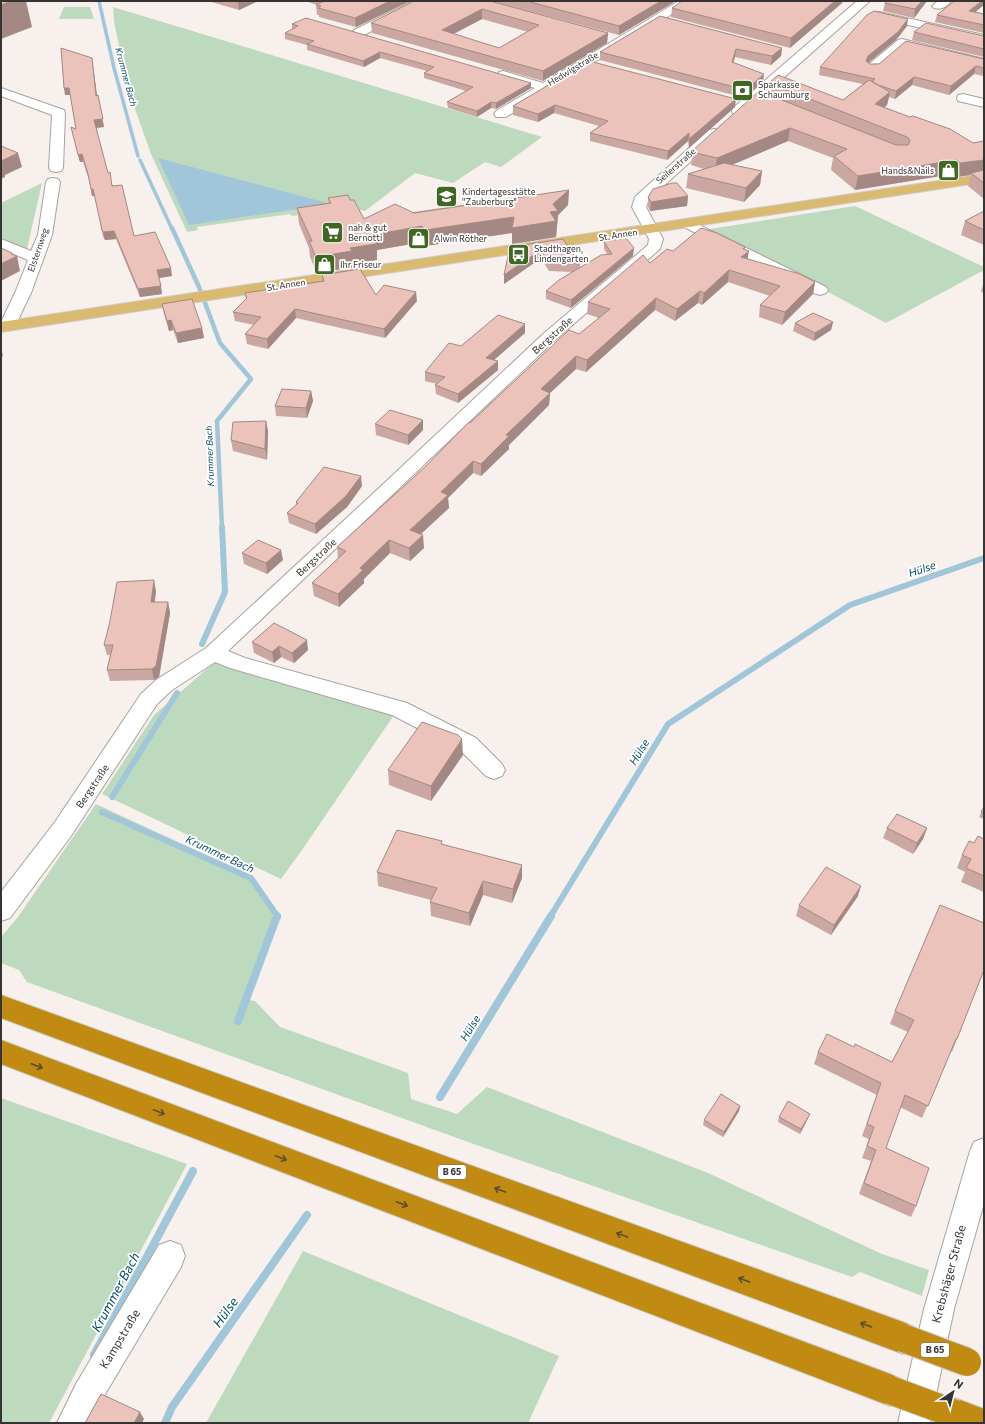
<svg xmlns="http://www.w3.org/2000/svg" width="985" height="1424" viewBox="0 0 985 1424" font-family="Commissioner,sans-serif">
<rect width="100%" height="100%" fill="#f7f0ec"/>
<path fill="#bdd9be" d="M64 7H90L94 19H59Z
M113 7 542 137 501 167 485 162 453 183 415 173 365 211 350 208 292 216 290 214 197 227 198 230 187 232 151 154 129 92 114 22Z
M42 183 27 249 1 239V203Z
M855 206 984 267V270L886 323 710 229Z
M216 661 394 715 302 850 281 879 102 794 154 715Z
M96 804 253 877 278 917 243 999 255 1001 280 1027 408 1073 411 1099 457 1114 487 1087 708 1173 882 1254 929 1270 922 1296 860 1272 852 1277 468 1142 27 982 19 970 1 963V937L18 917Z
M1 1098 187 1164 49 1423H1Z
M303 1251 559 1356 528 1423H206Z"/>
<path fill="#a1c6d9" d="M158 158 331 204 189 225Z"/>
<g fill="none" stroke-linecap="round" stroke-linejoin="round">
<path stroke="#a1c6d9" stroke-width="3.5" d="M99 1 114 68 138 156
M140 160 172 229"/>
<path stroke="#a1c6d9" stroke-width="4.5" d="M172 228 199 287 220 343 251 379 217 421 222 528"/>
<path stroke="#a1c6d9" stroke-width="6" d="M202 644 225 592 222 527
M112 797 177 693
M102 812 251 878 278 917
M550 917 668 724 850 605 984 558"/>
<path stroke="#a1c6d9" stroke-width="8" d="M238 1021 277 916
M440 1097 551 916
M94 1355 193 1171
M165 1423 172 1407 307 1215"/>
<defs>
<path id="minor" d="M413 1H428L426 3 362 36H354L352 33 354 30Z
M679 1H693L506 117H496L494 114 496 111 535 88 499 78 497 75 499 72 503 71 543 83Z
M857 1H870L743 114H733L732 111 733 108Z
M938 1H951C947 7 941 10 934 8L932 6Z
M879 12 984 35V43L875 17 873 15 875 13Z
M902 39 984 59V67L904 47 876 71H868L866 68 868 65 898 40Z
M1 88 64 110 65 113 63 168 61 171 56 172 51 171 49 168 52 115 1 96Z
M963 94 984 99V107L958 101 957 98 958 95Z
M714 129 719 130 721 133 719 136 649 199 646 207 663 239 660 249 554 341 228 651 245 658 407 703 476 738 502 764 505 770 502 776 494 779 486 776 460 750 392 715 230 668 215 662 172 690 157 704 71 836 10 918 1 921V892L55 822 141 694 156 680 206 648 378 489 542 335 648 245 649 239 632 207 635 197 709 130Z
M53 178 58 179 60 182 52 235 31 293 15 326 13 329 7 331 1 329V322L15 293 28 260 1 249V239L31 251 38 235 46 182 48 179Z
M689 220 826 287 828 290 826 293 820 295 814 293 684 227 682 224 684 221Z
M984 1138V1203L954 1309 930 1423H898L924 1309 970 1151 974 1142Z
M170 1241 181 1245 185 1256 181 1267 98 1406 90 1423H57L76 1384 159 1245Z"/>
<path id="major" d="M984 174V182L1 332V322Z"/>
<path id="highway" d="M1 995 903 1322 914 1327 919 1338 914 1349 903 1354 1 1018Z
M1 1040 890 1374 901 1379 906 1390 901 1401 890 1406 1 1064Z
M955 1398 984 1409V1423H942L939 1414 943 1402Z"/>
</defs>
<use href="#minor" stroke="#a9a39f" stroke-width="2"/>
<use href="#major" stroke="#cfcece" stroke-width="2"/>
<use href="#highway" stroke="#cfcece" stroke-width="2"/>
<use href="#minor" fill="#fff" fill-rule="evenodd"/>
<use href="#major" fill="#dab971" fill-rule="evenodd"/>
<use href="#highway" fill="#c18b13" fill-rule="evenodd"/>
<defs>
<path id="highway-bridge" d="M903 1338 967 1362
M890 1390 955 1414"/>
</defs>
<use href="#highway-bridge" stroke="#cfcece" stroke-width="30" stroke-linecap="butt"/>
<use href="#highway-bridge" stroke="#c18b13" stroke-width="28"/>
</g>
<path fill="#caa8a1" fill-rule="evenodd" d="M208 1H258L239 10Z
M305 1H410L356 27 319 17V15H317L316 5H317Z
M490 1 608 33 607 43 543 81 372 33 371 23ZM482 19 528 32 499 48 453 34Z
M491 1H676L619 35Z
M927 1 914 18 883 11 885 3Z
M842 3 790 48 671 17 672 8Z
M975 12 984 14V33L935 22 937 15Z
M660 16 782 48 781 56 771 65 735 57 733 62 763 82 745 98 600 60V52Z
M292 24 531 83V88L496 109 491 108 477 117 448 108 447 102 466 91 424 78V73L427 71 380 58 364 67 307 50V45L285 39V33L292 29Z
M907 26 896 40 868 63 870 64 984 59V76L974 74 949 95 912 85 895 99 889 97 887 105 884 107 973 143 984 141V199L968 186 971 175 956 177 953 174 855 190 831 170 833 158 788 141 732 165 762 171 760 185 744 202 686 188 688 174 704 169 691 165 692 151 767 94 769 83 843 100 863 84 819 75 820 67Z
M914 32 984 36V57L912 40Z
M92 58 97 96 104 127 96 128 108 173 113 186 134 236 172 276 159 278 162 294 140 297 116 239 105 240 103 237 95 196H92L89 180 83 162H80L71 127 76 129 70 95H65Z
M589 61 735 107 689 148 688 141 667 160 590 141V133L599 126 554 113 538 122 513 115V106Z
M569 190 568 205 558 215 556 237 512 244V233L425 246 423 242 377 250V260L353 263 354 267 317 273 310 257 309 248 299 224 297 208 329 204 328 198 350 200 364 219Z
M688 196 687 206 650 211 648 207V197Z
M984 211V245L961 235 965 221Z
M563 239 580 264V267L607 254 604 249V242L633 256 571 308 546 299V291L572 272 549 271 541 258 504 284V275L510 247Z
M744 249 748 259 815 282 813 294 782 325 759 317 760 305 770 296 728 282 702 305 698 303 675 321 655 310 586 372 576 369 550 393 549 405 509 445V449L481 476 473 473 448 498 449 508 421 534 424 548 410 561 390 553 364 579V583L339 607 314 596 312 583 338 559 337 547 425 467 470 423 599 318 587 314 588 302 650 263 673 251Z
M322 275 376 295 417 301 385 338 296 318 268 349 247 344 245 334 254 325 235 321 233 312 246 299 245 293 322 281Z
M984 281V293L981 292Z
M162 304 202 328 204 338 178 343 173 330 169 331 164 314Z
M833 322 831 330 814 341 793 331 795 323Z
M525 333 494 360 498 361V370L458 403 436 394 435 385 437 384 425 381V372L461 346Z
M311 391 313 401 307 418 276 416 275 406Z
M423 420V430L408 445 376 435 375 424Z
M266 421 268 431 267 460 233 451 231 440Z
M362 486 347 507 316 534 289 523 287 513 296 505V502Z
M242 553 283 560 267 574 244 564Z
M156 591 155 602H168L170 613 159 677 154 680 110 681 107 670 110 655H107L104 645Z
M252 642 308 650 294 663 281 657 274 663 254 653Z
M463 755 431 801 389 785 388 770Z
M984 807V819L979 817Z
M887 828H927L923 839 913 854 883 838Z
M984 839V892L961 882 965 872 957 868 962 855 974 843Z
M442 844 522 878 512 903 483 895 470 926 431 916 430 902 431 900 378 886 377 872Z
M858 896 831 935 796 916 799 905Z
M895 1011 957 1039 952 1052 951 1051 922 1118 900 1107 886 1148 916 1206 911 1217 859 1194 871 1161 862 1158 869 1139 862 1136 877 1095 814 1064 818 1052 854 1047 892 1062 908 1032 890 1024Z
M740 1106 739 1111 723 1137 703 1125 704 1120Z
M779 1117 808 1118 800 1134 778 1122Z"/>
<path fill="#a48883" d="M11 1H26L32 27 1 39V5Z
M238 1H258L239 10Z
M390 1H410L356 27 355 18Z
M661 1H676L619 35V26Z
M835 1H843L842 3 790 48 791 38Z
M922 1H927L914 18 915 9Z
M982 1H984V5L967 19 969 11Z
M482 9V19L442 40V30Z
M908 19 907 26 896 40 867 64 866 61 868 56Z
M608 33 607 43 543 81V71Z
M782 48 781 56 771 65 772 56Z
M736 49 735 57 731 70 732 62Z
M380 52V58L364 67 363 61Z
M92 58 93 65 98 103 96 96Z
M976 66 974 74 949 95 951 86Z
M764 74 763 82 745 98 746 90Z
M914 77 912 85 895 99 896 91Z
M531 83V88L496 109V103Z
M64 88H69L71 95H65Z
M890 92 887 105 872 117 875 104Z
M98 95 104 127 95 128 94 120Z
M736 99 735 107 689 148V139Z
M491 102V108L477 117V111Z
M555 105 554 113 538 122V114Z
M790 128 788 141 715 172 717 158Z
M689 133 688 141 667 160 668 151Z
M18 153 22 167 5 175V177L1 179V161Z
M82 154 83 162H80L78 155Z
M956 160 953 174 855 190 858 176Z
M984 160V173H971L970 175 956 177 960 163Z
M762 171 760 185 744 202 746 188Z
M91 189H93L95 196H92Z
M569 190 568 205 558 215 556 237 512 244V233L425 246V230L550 212 553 204Z
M688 196 687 206 650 211 651 202Z
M422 226 423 242 377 250V260L353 263 354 267 317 273 316 257 350 248 372 235Z
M114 231 116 239 105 240 103 232Z
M745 247 743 256 749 251 747 262 740 269 743 249Z
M634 248 633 256 571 308V300Z
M541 250V258L504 284V275Z
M12 253 14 257 17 256 20 271 1 281V264Z
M171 268 172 276 159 278 157 270Z
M729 270 728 282 702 305 704 293Z
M815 282 813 294 782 325 785 312Z
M161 286 162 294 140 297 138 289Z
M700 291 698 303 675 321 677 309Z
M416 292 417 301 385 338 384 329Z
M656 298 655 310 586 372 587 360Z
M295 309 296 318 268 349 267 339Z
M171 320 173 330 169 331 167 321Z
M833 322 831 330 814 341 815 333Z
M525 324V333L486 367V358Z
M202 328 204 338 178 343 176 333Z
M1 348 3 356 1 357Z
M576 356V369L550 393 549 405 509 445V449L481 476V464L506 435 541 389Z
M498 361V370L458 403V394Z
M311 391 313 401 307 418 306 408Z
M423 420V430L408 445V435Z
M266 421 268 431 267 460 265 449Z
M473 461V473L448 498 449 508 411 543 410 530 441 492Z
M361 476 362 486 347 507 316 534 315 524Z
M423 535 424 548 410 561 409 548Z
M389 540 390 553 364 579V583L339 607 338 594 360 568Z
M281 550 283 560 267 574 266 563Z
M154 580 156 591 153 612 151 602Z
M168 602 170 613 159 677 154 680 152 669Z
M307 640 308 650 294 663 292 653Z
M279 646 281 657 274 663 272 652Z
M462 739 463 755 431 801V786Z
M927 828 923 839 913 854 917 843Z
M522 865V878L512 903 513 889Z
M483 881V895L470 926 469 913Z
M861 886 858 896 831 935 834 925Z
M740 1106 739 1111 723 1137 724 1132Z
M810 1114 800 1134 801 1129Z
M140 1412 144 1419 142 1423H134Z"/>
<path fill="#ebc3bb" stroke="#a48883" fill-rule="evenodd" d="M1 1H11L1 5Z
M324 1H390L355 18 318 8 321 6 316 5Z
M414 1H490L608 33 543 71 371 23ZM482 9 539 25 499 48 442 30Z
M527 1H661L619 26Z
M682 1H835L791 38 672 8Z
M887 1H922L915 9 885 3Z
M954 1H982L969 11 984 14V25L937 15Z
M874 11 908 19 898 32 868 56 866 61 870 64H879L906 41 984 59V68L976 66 951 86 914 77 896 91 878 85 872 81 875 79 820 67 867 15Z
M660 16 782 48 772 56 736 49 732 62 764 74 746 90 600 52Z
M306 18 531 83 496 103 491 102 477 111 447 102 473 87 424 73 434 67 380 52 363 61 307 44 314 41 285 33 298 26 292 24Z
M926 23 984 36V49L914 32Z
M61 48 92 58 96 96 98 95 103 119 94 120 108 173 110 172 112 186 122 185 134 236 155 232 171 268 157 270 161 286 138 289 114 231 103 232 102 230 93 189H91L88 174 82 154 78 155 71 127 76 129 69 88H64Z
M589 61 736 99 689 139V133L668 151 590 133 608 121 555 105 538 114 513 106Z
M778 75 843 100 869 80 890 92 875 104 910 117 913 116 950 129 973 143 984 141V160L960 163 956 160 858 176 834 156 847 149 790 128 717 158 692 152V151L759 91 896 145H908L910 140 907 137 769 83Z
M1 146 18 153 1 161Z
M724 163 762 171 746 188 688 174Z
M984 170V183L971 173Z
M672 183H677L688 196 651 202 648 197 653 189Z
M569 190 553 204 558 211 550 212 556 221 512 228 514 217 425 230 422 226 372 235 376 244 350 248 352 251 316 257 309 241H312L297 208 331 203 328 198 348 195 350 200H354L364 219 395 204 414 213Z
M984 211V230L965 221Z
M701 228 717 233 745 247 743 249 749 251 741 257 800 274 815 282 785 312 760 305 780 286 729 270 704 293 700 291 677 309 656 298 587 360 576 356 541 389 550 393 506 435 509 436 481 464 473 461 441 492 448 495 410 530 423 535 409 548 389 540 360 568 363 570 338 594 312 583 346 551 337 547 425 467 469 422 470 423 569 330 579 334 610 309 588 302 643 255 650 263 667 249 673 251Z
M626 238 634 248 571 300 546 291 559 280 601 255 612 254 604 242Z
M563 239 580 264 549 262 541 250 504 275 510 247Z
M1 248 12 253 11 254 17 256 1 264Z
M360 269 376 295 384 285 416 292 384 329 295 309 267 339 245 334 261 317 233 312 247 298 245 293 324 281 322 275Z
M192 299 202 328 176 333 171 320 167 321 162 304Z
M813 313 833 322 815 333 795 323Z
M498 315 525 324 486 358 498 361 458 394 435 385 445 377 425 372 449 343 461 346Z
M282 389 311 391 306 408 275 406Z
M390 410 423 420 408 435 375 424Z
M266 421 265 449 231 440 233 422Z
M324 467 361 476 346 496 315 524 287 513 298 503 296 502Z
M258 540 281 550 266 563 242 553Z
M154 580 151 602H168L156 666 152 669 107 670 113 645H104L110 621 117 582Z
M274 623 307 640 292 653 279 646 272 652 252 642Z
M422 722 458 735 462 739 431 786 388 770Z
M984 807V813L981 812Z
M897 814 927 828 917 843 887 828Z
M397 830 442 841 441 844 522 865 513 889 483 881 469 913 430 902 437 888 377 872Z
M978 836 984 839V876L966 868 971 859 962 855 969 841 974 843Z
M826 867 861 886 834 925 799 905Z
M940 905 984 923V970L957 1039H956L928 1106 905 1095 886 1148 929 1168 916 1206 864 1183 876 1150 867 1146 874 1127 867 1124 881 1083 818 1052 827 1034 854 1047 855 1044 892 1062 914 1020 895 1011Z
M721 1094 740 1106 724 1132 704 1120Z
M788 1101 810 1114 801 1129 779 1117Z
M101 1394 140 1412 134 1423H85Z"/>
<defs><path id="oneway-shaft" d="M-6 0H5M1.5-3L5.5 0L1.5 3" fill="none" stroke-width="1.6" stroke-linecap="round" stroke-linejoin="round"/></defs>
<g stroke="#604d29">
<use href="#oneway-shaft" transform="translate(37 1066) rotate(21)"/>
<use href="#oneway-shaft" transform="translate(159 1112) rotate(21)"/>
<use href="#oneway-shaft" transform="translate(281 1158) rotate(21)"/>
<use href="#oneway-shaft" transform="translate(500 1190) rotate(-160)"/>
<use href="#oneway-shaft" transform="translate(402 1204) rotate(21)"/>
<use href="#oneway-shaft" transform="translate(622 1235) rotate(-160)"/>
<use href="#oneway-shaft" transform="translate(744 1280) rotate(-160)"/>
<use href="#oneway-shaft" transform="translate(866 1325) rotate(-160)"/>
</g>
<defs>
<symbol id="bank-square" viewBox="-11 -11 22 22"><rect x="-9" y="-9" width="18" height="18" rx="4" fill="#406823" stroke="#fff"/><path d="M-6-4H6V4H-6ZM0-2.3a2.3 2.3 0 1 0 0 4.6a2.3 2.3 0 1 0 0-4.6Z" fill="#fff"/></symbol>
<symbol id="shop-square" viewBox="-11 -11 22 22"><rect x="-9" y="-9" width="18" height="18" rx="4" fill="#406823" stroke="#fff"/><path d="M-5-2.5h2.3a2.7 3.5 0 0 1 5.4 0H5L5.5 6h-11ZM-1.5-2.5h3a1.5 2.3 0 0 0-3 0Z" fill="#fff"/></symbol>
<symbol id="school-square" viewBox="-11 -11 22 22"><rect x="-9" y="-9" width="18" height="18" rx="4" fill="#406823" stroke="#fff"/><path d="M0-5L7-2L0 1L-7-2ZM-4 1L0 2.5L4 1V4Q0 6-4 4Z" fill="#fff"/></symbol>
<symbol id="supermarket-square" viewBox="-11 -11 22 22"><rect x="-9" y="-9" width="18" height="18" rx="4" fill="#406823" stroke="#fff"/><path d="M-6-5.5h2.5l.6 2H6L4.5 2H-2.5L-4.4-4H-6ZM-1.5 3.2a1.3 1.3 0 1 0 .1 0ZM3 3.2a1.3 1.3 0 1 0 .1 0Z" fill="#fff"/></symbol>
<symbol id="bus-square" viewBox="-11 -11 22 22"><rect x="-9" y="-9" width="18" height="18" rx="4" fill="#406823" stroke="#fff"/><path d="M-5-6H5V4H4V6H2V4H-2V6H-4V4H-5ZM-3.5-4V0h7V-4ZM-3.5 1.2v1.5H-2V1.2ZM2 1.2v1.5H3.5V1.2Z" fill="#fff"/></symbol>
</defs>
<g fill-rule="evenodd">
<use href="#bank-square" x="730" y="78" width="25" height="25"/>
<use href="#shop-square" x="936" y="158" width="25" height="25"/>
<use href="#school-square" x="434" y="184" width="25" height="25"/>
<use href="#supermarket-square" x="320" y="220" width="25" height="25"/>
<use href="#shop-square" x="406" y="226" width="25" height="25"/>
<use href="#bus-square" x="506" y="242" width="25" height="25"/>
<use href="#shop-square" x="312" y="252" width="25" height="25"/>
</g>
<g text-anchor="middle" stroke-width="3.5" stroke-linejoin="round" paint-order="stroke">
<g font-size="9" fill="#363332" stroke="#fff">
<text transform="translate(573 69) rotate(-31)" y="3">Hedwigstraße</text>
<text transform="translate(676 166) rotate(-41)" y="3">Seilerstraße</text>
<text transform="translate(618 235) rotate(-9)" y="3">St. Annen</text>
<text transform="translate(38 250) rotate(-71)" y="3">Elsternweg</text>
<text transform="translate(286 285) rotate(-9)" y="3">St. Annen</text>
</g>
<g font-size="9" font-style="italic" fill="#034d67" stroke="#fff">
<text transform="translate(126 77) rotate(75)" y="3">Krummer Bach</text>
<text transform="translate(210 456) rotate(-92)" y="3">Krummer Bach</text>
</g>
<g font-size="9" fill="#363332" stroke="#fff" text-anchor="start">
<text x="758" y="88">Sparkasse<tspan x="758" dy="10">Schaumburg</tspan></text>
<text x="934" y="174" text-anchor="end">Hands&amp;Nails</text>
<text x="462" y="195">Kindertagesstätte<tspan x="462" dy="10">"Zauberburg"</tspan></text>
<text x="348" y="231">nah &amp; gut<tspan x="348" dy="10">Bernotti</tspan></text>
<text x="434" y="242">Alwin Röther</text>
<text x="534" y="252">Stadthagen,<tspan x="534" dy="10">Lindengarten</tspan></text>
<text x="340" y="268">Ihr Friseur</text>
</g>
<g fill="#fff" stroke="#727070" stroke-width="1">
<rect x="438" y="1165" width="28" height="14" rx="3"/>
<rect x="921" y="1343" width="28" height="14" rx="3"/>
</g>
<g font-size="9" font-weight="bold" fill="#363332">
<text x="452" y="1175">B 65</text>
<text x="935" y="1353">B 65</text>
</g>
<g font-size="10" fill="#363332" stroke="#fff">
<text transform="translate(552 335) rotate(-42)" y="4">Bergstraße</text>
<text transform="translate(316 557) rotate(-43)" y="4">Bergstraße</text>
<text transform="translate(92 786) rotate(-56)" y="4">Bergstraße</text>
</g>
<g font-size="11" font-style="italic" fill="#034d67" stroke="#fff">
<text transform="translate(922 569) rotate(-19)" y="4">Hülse</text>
<text transform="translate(639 752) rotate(-59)" y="4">Hülse</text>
<text transform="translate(220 854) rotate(25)" y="4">Krummer Bach</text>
<text transform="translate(470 1028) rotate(-59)" y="4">Hülse</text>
</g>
<g font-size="12" fill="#363332" stroke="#fff">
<text transform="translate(949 1274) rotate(-75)" y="4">Krebshäger Straße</text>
<text transform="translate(120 1339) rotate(-59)" y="4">Kampstraße</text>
</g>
<g font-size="13" font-style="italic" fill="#034d67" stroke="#fff">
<text transform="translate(115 1292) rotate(-62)" y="5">Krummer Bach</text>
<text transform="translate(225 1312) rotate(-55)" y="5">Hülse</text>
</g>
</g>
<rect width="985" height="1424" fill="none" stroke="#363332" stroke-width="4"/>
<g transform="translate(953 1392) rotate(35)" stroke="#ffffff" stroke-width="3" paint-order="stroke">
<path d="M0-3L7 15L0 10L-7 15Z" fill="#363332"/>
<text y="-6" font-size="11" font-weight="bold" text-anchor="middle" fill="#363332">N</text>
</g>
</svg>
